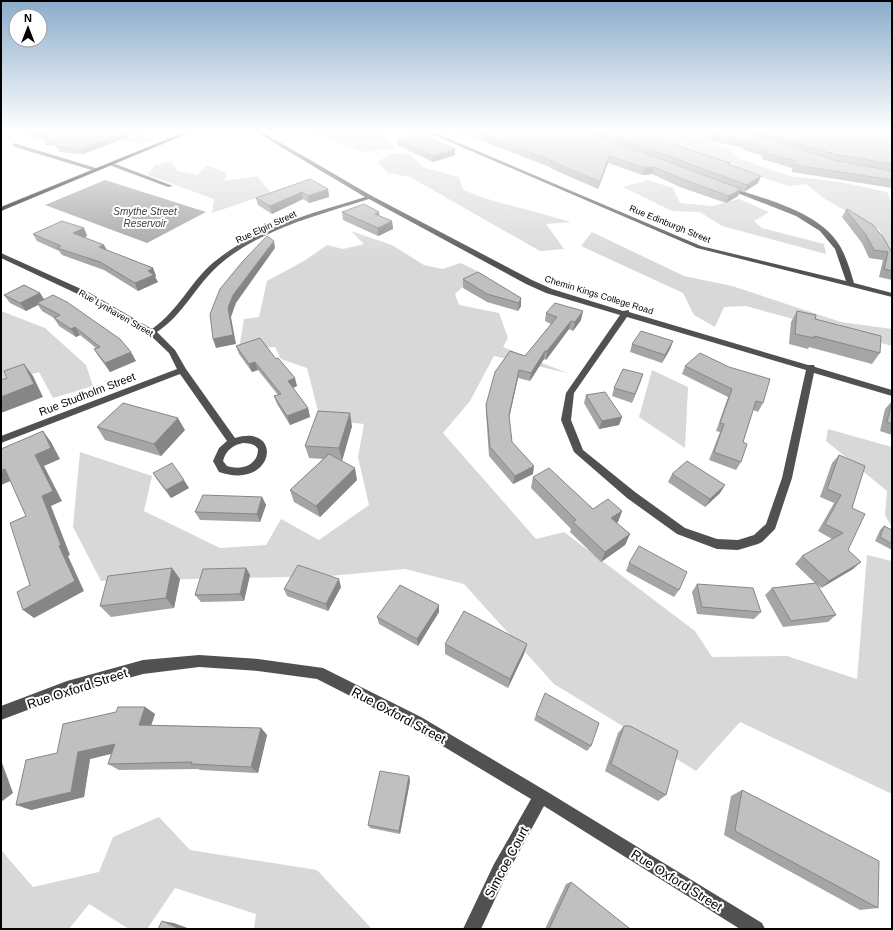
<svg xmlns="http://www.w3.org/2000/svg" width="893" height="930" viewBox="0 0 893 930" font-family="Helvetica,sans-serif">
<rect width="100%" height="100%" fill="#fff"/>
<path fill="#d8d8d8" d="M100 132 157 138 145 144 105 137Z
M312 132H358L384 135 395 148 362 152Z
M623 132H680L728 148 740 159 790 176 840 182 887 192 892 204V265L880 230 825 199 806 184 789 186 736 169 735 164 703 160Z
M393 153 410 154 422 167 459 177 463 190 484 198 571 222 546 224 564 249 540 251 410 177 388 173 377 162Z
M171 161 178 171 197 175 207 165 227 173 224 181 257 176 271 193 212 213 214 199 148 175 155 165Z
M648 180 673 188 680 203 712 206 739 199 769 212 754 221 762 228 824 244 826 254 722 226 700 212 672 211 623 187Z
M351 231 392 245 424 265 442 269 461 263 479 272 455 294 459 305 499 313 508 338 503 347 567 373 494 356 470 401 443 433 536 539 564 532 695 631 712 657 787 656 857 679 867 555 892 561V794L740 722 696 771 554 684 464 584 405 569 330 576 101 581 73 527 80 452 152 476 144 511 220 548 266 545 281 519 319 540 369 505 358 457 364 424 320 419 307 368 281 359 275 347 239 349 244 319 259 317 267 281 304 261 327 245 343 249 364 244Z
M592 232 684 276 732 286 841 322 892 329V346L746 306 724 307 715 327 694 315 683 293 581 246Z
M1 311 45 328 86 365 93 386 53 398 39 372 1 384Z
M652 370 688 387 685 448 639 417Z
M828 429 892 447V528L885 515 887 491 826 441Z
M159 817 190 850 317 870 372 929H254L256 914 175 888 147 929H129L89 904 69 929H1V850L33 887 99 872 113 837Z"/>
<path fill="#9f9f9f" d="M105 180 206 212 147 243 45 205Z"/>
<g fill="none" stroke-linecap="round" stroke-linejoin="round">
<defs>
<path id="major" d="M185 132H191L1 211V207Z"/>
</defs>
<use href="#major" stroke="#dbdbdb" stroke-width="1"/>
<path fill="#515151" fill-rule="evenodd" d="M256 132H262L372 196 532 280 552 289 623 311 629 310V312L808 365H814L815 367 892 390V396L814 373 792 478 775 529 762 542 758 544 738 550 717 549 677 534 627 498 574 452 561 420 566 393 620 315 546 293 526 284 369 199C319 215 260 229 219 265 195 286 184 314 157 332L175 350 186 369 235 438C284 423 275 491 219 472L213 461 219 448 227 441 180 374 1 443V436L177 369 169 353 149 334 84 297 1 258V253L90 293 152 329C179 310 190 282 214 262 256 227 314 213 365 197ZM627 317 806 370 782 478 766 524 754 535 738 540 717 539 685 528 635 492 583 450 571 420 574 393ZM243 443C249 443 255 444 258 449 258 465 242 471 227 466L223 461C226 450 233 445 243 443Z
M427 132H433L701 246 846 281 835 249 820 231 796 216 725 188 730 187C764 199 817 211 838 243 846 255 850 270 854 283L892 293V297L697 248Z
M14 143 99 169 100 170 95 171 12 146Z
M109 163H113L173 186 168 187 109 165Z
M199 655 258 659 323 668 421 717 546 791 762 923 765 929H740L544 806 506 876 481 929H463L494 864 531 799 411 727 317 679 258 671 199 667 143 674 67 695 1 720V706L67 681 143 660Z"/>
<use href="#major" fill="#000" fill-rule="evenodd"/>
</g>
<path fill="#a5a5a5" d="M26 132H142L134 135H130L122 139 83 154 59 152 56 146 46 145 44 140 28 137Z
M460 132H636L730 163 729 165 758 183 744 192 740 190 738 196 726 203 680 187 652 174 643 175 608 163 598 189 550 168V167Z
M686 132H892V188L792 172V168L762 159 763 156 743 150 744 148 716 142Z
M397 139 455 155 433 162 397 145Z
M310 179 328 189 329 197 309 203 303 199 272 214 258 205 256 198Z
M846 210 892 253V280L879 277 883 260 869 258 862 243 842 217Z
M342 212H379V216L392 221 393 229 378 236 343 220Z
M84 228 87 236 84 238 106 250 153 268 156 276 155 277 158 282 138 291 104 270 62 255 59 251 37 241 33 234Z
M463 279 521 298V306L518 311 487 302 463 288Z
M40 293 44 299 136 361 110 372 99 357 94 349 96 348 80 335 76 337 59 326 54 318 42 311 38 305 26 311 10 303 4 295Z
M797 311 815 319 880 353 872 364 809 347 808 349 789 344 791 322Z
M546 313 581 320 573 331 569 329 546 360 544 359 530 381 518 378 509 417 512 442 533 474 513 484 489 456 486 413V405L525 356 551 324 545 321Z
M673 341 670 349 662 363 630 352 632 344Z
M236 346 276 359 297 386 293 388 308 408 310 417 290 425 277 404 274 396 278 395 258 370 252 372 239 354Z
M685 366 763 403 758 412 753 410 743 442 741 462 736 470 709 460 720 432 716 431 728 397 682 374Z
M643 374 632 403 612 396 614 388Z
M586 395 622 417 619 425 599 429 584 403Z
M892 401V435L880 431 885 409Z
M352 426 342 461 357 480 320 517 294 502 290 490 323 459 309 458 305 446Z
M97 427 185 430 161 456 105 440Z
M839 455 852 508 848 550 853 569 821 588 816 583 836 615 828 622 783 627 765 595 772 588 815 583 795 564 802 556 832 539 818 531 834 503 820 497 832 463Z
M153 473 189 488 171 498 158 481Z
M672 474 725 485 720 493 705 507 668 482Z
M533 477 593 509 622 511 618 522 616 523 630 534 625 545 601 562 570 532 571 529 531 488Z
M262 497 266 505 260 522 200 520 195 512Z
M884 526 892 530V550L875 541 880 530Z
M629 563 679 590 674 597 626 571Z
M172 568 180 579 174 608 111 617 100 606Z
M246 568 250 575 244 601 201 602 195 595Z
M697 584 761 612 754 619 697 614 692 592Z
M341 587 328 611 287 596 284 589Z
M439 612 418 646 379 624 377 617Z
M445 644H527L524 654 508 688 445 654Z
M145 707 155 714 151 725 261 728 267 735 258 773 200 770 198 769 119 770 108 764 111 754 90 759 84 797 31 810 57 753Z
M536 715 591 746 587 751 534 720Z
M624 726 666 795 658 801 605 771 618 733Z
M409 776 410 781 400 834 370 828 368 825Z
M742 790 878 908 860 910 724 835 731 796Z
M571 882 628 929H545L566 884Z"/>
<path fill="#868686" d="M123 132H129L130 135 122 139 83 154 81 149Z
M133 132H142L134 135Z
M455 149V155L433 162 432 156Z
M609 156 608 163 598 189 600 182Z
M654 167 652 174 643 175 645 168Z
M761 176 758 183 744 192 747 185Z
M328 189 329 197 309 203 308 196Z
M741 189 738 196 726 203 729 196Z
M302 192 303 199 272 214 270 206Z
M379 212 380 220 375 214Z
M392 221 393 229 378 236V228Z
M84 228 87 236 77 241 73 233Z
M274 241 275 248 236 303 231 317 236 344 216 348 213 339 233 295Z
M104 245 108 252 99 247Z
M153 268 156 276 155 277 158 282 138 291 135 283 148 271Z
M40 293 45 301 37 303 38 305 26 311 20 303Z
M521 298V306L518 311 519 303Z
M583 311 581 320 573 331 575 322Z
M571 321 569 329 546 360 547 351Z
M75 327 80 335 76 337 71 329Z
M673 341 670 349 662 363 665 355Z
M545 351 544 359 530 381 531 373Z
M131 352 136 361 110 372 105 363Z
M255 362 258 370 252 372 249 364Z
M24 364 33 376 43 397 1 413V397Z
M519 370 518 378 508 423 509 415Z
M643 374 640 383 632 403 635 394Z
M295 378 297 386 291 389 288 381Z
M308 408 310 417 290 425 287 416Z
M350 413 352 426 342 461 339 448Z
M622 417 619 425 599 429 602 421Z
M178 418 185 430 161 456 154 444Z
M43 431 51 442 60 459 44 466 62 501 51 506 70 555 68 556 84 591 34 618 23 610 59 546 42 496 35 455Z
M534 466 533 474 513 484 515 476Z
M355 468 357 480 320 517 316 506Z
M5 469 15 479 1 485V470Z
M184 480 189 488 171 498 166 490Z
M725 485 720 493 705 507 710 499Z
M262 497 266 505 260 522 257 514Z
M622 511 618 522 608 529 611 518Z
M630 534 625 545 601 562 605 552Z
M861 562 853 569 821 588 829 581Z
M172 568 180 579 174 608 166 598Z
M246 568 250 575 244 601 240 594Z
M339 579 341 587 328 611 326 604Z
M439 605V612L418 646 417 639Z
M527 644 524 654 508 688 510 679Z
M145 707 155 714 149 732 139 725Z
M261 728 267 735 258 773 251 767Z
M115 744 126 750 90 759 84 797 31 810 16 805 78 752Z
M1 760 13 793 1 802Z
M409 776 410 781 400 834 399 831Z
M162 921 174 923 190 929H180Z"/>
<path fill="#c0c0c0" stroke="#868686" d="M28 132H123L120 134 81 149 56 146V141L44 139 49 136Z
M477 132H588L741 189 729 196 682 179 654 167 645 168 609 156 600 182 551 161H553Z
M603 132H636L730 163 728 164 761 176 747 185Z
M709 132H747L834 160 892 171V180L795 165V161L765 152 768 150 746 143 749 142 718 135Z
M761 132H886L892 138V164L838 155Z
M418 133 455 149 432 156 397 139Z
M310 179 328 189 308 196 302 192 270 206 256 198Z
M364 204 379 212 375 214 392 221 378 228 342 212Z
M847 209 873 225 883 237 892 253V271L884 269 888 252 874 250 866 235 846 210Z
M62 221 84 228 73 233 104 245 99 247 153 268 148 271 154 275 135 283 100 262 57 248 61 246 33 234Z
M267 236 274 241 233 295 228 308 233 335 213 339 210 314 220 289 243 261Z
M478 272 521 298 519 303 487 294 463 279Z
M24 285 40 293 20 303 4 295Z
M53 295 67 302 120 339 131 352 105 363 94 349 100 347 75 327 71 329 54 318 60 315 37 303Z
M555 303 583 311 575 322 571 321 547 351H545L531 373 519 370 509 415 512 442 534 466 515 476 490 447 486 405 495 372 510 351 525 356 557 317 546 313Z
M797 311 816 315 815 319 881 336 880 353 814 336V338L795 334Z
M641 331 673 341 665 355 632 344Z
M260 338 276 359 278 358 295 378 288 381 308 408 287 416 274 396 281 394 255 362 249 364 236 346Z
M700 353 729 367 770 379 763 403 756 401 743 442 747 444 741 462 714 452 724 424 720 423 732 389 685 366Z
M24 364 34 384 1 397V380L7 378 4 371Z
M623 369 643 374 635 394 614 388Z
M605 392 622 417 602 421 586 395Z
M892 401V424L887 422Z
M123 403 178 418 154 444 97 427Z
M318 411 350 413 339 448 305 446Z
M43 431 51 448 35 455 53 491 42 496 61 545 59 546 75 581 23 610 17 592 30 585 10 523 26 516 5 469 1 470V449Z
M329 454 355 468 316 506 290 490Z
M839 455 865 466 852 508 865 514 848 550 861 562 829 581 802 556 843 533 825 524 841 495 827 489Z
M687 461 725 485 710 499 672 474Z
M172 463 184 480 166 490 153 473Z
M549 468 593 509 608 499 622 511 611 518 630 534 605 552 573 522 576 520 533 477Z
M203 495 262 497 257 514 195 512Z
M884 526 892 530V544L880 537Z
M639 546 687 572 679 590 629 563Z
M298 565 339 579 326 604 284 589Z
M172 568 166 598 100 606 108 576Z
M246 568 240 594 195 595 203 569Z
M816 583 836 615 791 621 772 588Z
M697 584 753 588 761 612 702 607Z
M400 585 439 605 417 639 377 617Z
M464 611 527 644 510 679 445 644Z
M545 693 599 723 591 746 536 715Z
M118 707H145L139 725 261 728 251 767 191 764 192 762 108 764 115 744 78 752 71 792 16 805 26 760 57 753 63 724 116 712Z
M624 726H630L678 751 666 795 611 764Z
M380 771 409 776 399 831 368 825Z
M742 790 879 861 878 908 735 831Z
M571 882 629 928 628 929H549Z
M162 921 180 929H158Z"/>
<linearGradient id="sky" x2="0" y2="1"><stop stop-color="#8baccb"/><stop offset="0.5" stop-color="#fff"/><stop offset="1" stop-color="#fff" stop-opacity="0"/></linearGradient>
<rect width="893" height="262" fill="url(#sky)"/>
<g text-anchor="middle" stroke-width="4" stroke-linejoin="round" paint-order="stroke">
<g font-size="9" fill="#000" stroke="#fff">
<text transform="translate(670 224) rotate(22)" y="3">Rue Edinburgh Street</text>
<text transform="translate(266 227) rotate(-25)" y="3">Rue Elgin Street</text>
<text transform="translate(599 295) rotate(17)" y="3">Chemin Kings College Road</text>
<text transform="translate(116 313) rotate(30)" y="3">Rue Lynhaven Street</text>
</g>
<g font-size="10" font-style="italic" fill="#404040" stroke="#fff">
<text x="145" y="215">Smythe Street<tspan x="145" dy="12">Reservoir</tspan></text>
</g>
<g font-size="11" fill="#000" stroke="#fff">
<text transform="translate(87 394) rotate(-21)" y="4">Rue Studholm Street</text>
</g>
<g font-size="13" fill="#000" stroke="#fff">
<text transform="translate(77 688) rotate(-18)" y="5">Rue Oxford Street</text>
<text transform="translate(399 715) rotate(28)" y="5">Rue Oxford Street</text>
<text transform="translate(506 862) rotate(-62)" y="5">Simcoe Court</text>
<text transform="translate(677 880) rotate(32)" y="5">Rue Oxford Street</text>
</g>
</g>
<rect width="893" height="930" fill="none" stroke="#000000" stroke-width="4"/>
<g transform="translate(28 28)"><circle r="19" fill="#ffffff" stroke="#999999"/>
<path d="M0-3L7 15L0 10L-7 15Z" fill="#000000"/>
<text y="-6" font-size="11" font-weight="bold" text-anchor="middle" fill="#000000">N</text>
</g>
</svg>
